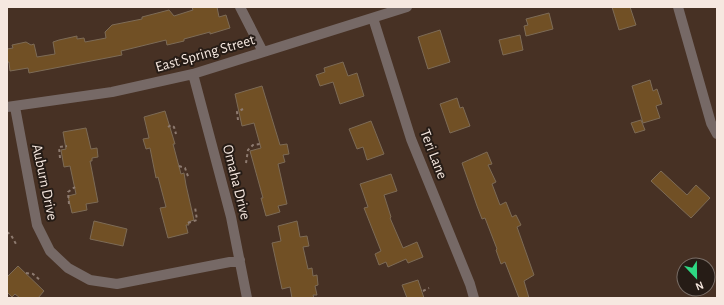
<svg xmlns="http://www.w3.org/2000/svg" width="724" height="305" viewBox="0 0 724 305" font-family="'Alegreya Sans',sans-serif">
<rect width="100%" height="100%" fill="#473124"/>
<path fill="#715025" stroke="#7d6b56" d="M192 7H217L219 17 226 15 230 28 210 34V32L184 39V41L167 45 166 40 121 51 122 55 29 73 28 68 10 71 9 62H7V49L13 48 12 45 26 42 31 45 34 44 37 57 55 54 53 42 59 40 77 36V39L84 38 85 42 106 38 105 32 112 25 142 19V17L169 10 174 16 193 10Z
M612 7H630L636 25 619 30Z
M549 13 553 29 526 36 524 26 528 25 526 19Z
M440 30 450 62 428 69 418 37Z
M520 35 523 50 503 55 499 40Z
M343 62 348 76 357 73 364 96 340 104 333 82 320 86 316 75 325 72 324 68Z
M650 80 653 91 657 89 662 104 656 106 660 118 643 123 632 86Z
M262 86 280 145 287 144 289 154 283 155 285 162 278 164 287 204 278 206 280 212 266 216 261 198H263L250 151 261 148 254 123 242 126 235 94Z
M457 98 460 108 463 107 470 126 450 133 440 104Z
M165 111 175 144H173L181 174 184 173 186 185 194 220 188 222 189 225H186L188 233 168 238 160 208 166 207 158 177 156 178 150 148 146 149 143 139 149 138 144 117Z
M641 120 645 130 635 133 631 123Z
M371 121 384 154 367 160 363 147 357 149 349 129Z
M86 128 91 149 97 148 98 157 92 158V161H90L98 202 86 204 87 210 72 213 68 196 76 194 70 166 64 167 61 150 66 149 63 132Z
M487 152 492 164 488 165 496 182 492 184 500 205 506 202 512 217 516 215 521 225 517 227 534 275 524 281 529 298H519L505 262 501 264 496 250 497 249 485 218 482 219 477 206 462 163Z
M661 171 687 195 696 185 710 198 691 218 651 181Z
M391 174 397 191 384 195 391 217 390 218 403 248 417 242 423 257 408 263 406 259 388 267 386 262 379 265 375 254 381 251 364 208 368 207 360 184Z
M94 221 127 229 123 246 90 239Z
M297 221 300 237 307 236 309 246 303 247 308 269 312 268 313 276 317 275 318 285 315 286 317 295H313L314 298H292L290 287 282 289 272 243 281 241 278 226Z
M18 266 44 291 38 298H20L15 294 12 297 7 292V277Z
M418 280 424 298H407L402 285Z"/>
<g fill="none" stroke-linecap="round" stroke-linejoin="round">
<path stroke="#8e7b70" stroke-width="2" stroke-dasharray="3 3" stroke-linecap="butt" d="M238 120 237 112 243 109
M168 127 171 125 174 127 176 134
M60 158 59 147 67 146
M246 163 248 150 253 145 260 144
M179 166 185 168 189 179
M69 204 68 192 75 187
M188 223 197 220 195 207
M7 232 11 235 16 244
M26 273 33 274 41 281
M423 291 429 288
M212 298H219"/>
<path stroke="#766966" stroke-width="10" d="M240 7 263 52
M678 7 711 123 717 134
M373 18 411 139 470 284 474 298
M193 74 231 217 247 298
M7 107 112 92 193 74 407 7
M15 107 37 225 50 251 68 268 90 280 117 284 240 260"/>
</g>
<g text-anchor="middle" stroke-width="4" stroke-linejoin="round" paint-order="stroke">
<g font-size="15" fill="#f6e8e0" stroke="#261c16">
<text transform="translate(205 53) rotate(-16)" y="5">East Spring Street</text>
<text transform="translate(434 154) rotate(69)" y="5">Teri Lane</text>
<text transform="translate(45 182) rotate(78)" y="5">Auburn Drive</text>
<text transform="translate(237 182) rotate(76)" y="5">Omaha Drive</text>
</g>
</g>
<rect width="724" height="305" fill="none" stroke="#f6e8e0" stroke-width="16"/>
<g transform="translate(696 277) rotate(158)"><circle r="19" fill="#261c16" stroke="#796e67"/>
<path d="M0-3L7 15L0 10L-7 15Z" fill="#2ed883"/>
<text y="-6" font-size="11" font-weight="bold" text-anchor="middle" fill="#f6e8e0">N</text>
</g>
</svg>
